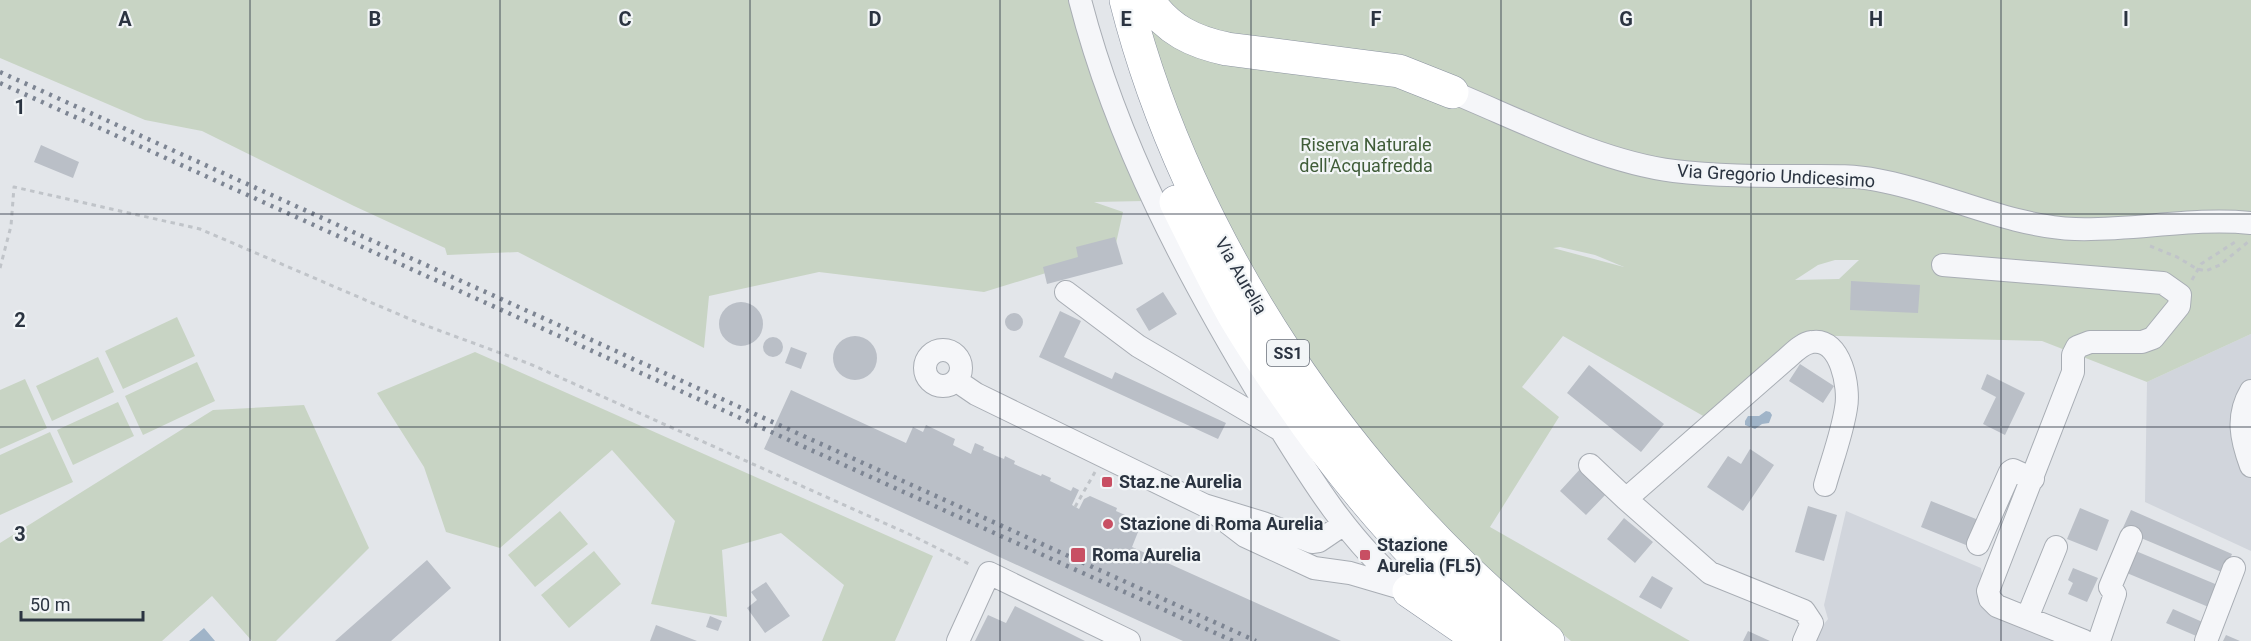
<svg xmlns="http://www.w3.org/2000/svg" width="2251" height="641" viewBox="0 0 2251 641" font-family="Roboto,sans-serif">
<rect width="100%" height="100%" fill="#e3e6ea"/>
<path fill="#d1d5dc" d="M2251 334V551L2145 502 2147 382Z
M1846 511 1981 568 1986 600 2100 641H1811L1828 619 1824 605Z"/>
<path fill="#c8d4c4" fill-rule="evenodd" d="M0 0H1068L1085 58 1144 201 1094 202 1123 212 1114 252 984 292 819 272 709 296 704 348 518 252 447 255 445 248 354 206 202 131 145 120 0 58Z
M1145 0H2251V334L2147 382 2042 341 1797 335 1705 417 1563 336 1522 387 1559 417 1490 527 1690 641H1571L1481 565 1391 473 1352 423 1258 282 1174 111 1147 21ZM1560 247 1595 255 1624 267 1553 248ZM1835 260H1859L1839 279 1795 280 1818 265Z
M177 317 195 356 123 389 105 351Z
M475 352 933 556 895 641H822L844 585 781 533 722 550 727 617 651 604 675 521 612 450 500 548 446 532 424 467 377 393Z
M98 357 114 392 52 421 36 386Z
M197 362 215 401 143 435 125 396Z
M25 379 47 428 0 449V390Z
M118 402 134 436 73 465 57 430Z
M304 405 369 548 276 641H252L212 596 162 641H0V543L213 410Z
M50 432 73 482 0 515V455Z
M560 511 588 544 535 587 508 555Z
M594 551 621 584 569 628 541 595Z"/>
<path fill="#a0b4c8" d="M1766 411 1770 412 1772 415 1769 423 1762 424 1755 429 1745 425V421L1748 416H1759Z
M204 628 215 641H189Z"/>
<path fill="#babfc7" d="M41 145 79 162 73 178 34 162Z
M1115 237 1123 264 1047 284 1043 267 1078 257 1076 247Z
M1851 281 1920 285 1918 313 1850 310Z
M1163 292 1177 314 1149 331 1136 309Z
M719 324a22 22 0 1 1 44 0a22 22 0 1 1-44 0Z
M1060 311 1081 321 1064 357 1112 379 1115 372 1226 423 1218 439 1039 357Z
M1005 322a9 9 0 1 1 18 0a9 9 0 1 1-18 0Z
M833 358a22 22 0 1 1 44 0a22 22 0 1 1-44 0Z
M763 347a10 10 0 1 1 20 0a10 10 0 1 1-20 0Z
M791 347 807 353 801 369 785 363Z
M1800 364 1834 386 1823 403 1789 381Z
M1589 365 1664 424 1641 452 1567 393Z
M1987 374 2025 393 2005 435 1983 424 1996 397 1981 389Z
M791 390 906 443 913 427 923 432 926 425 955 439 953 445 971 454 975 443 984 447 983 450 1004 459 1005 456 1015 461 1014 464 1041 476 1042 474 1051 478 1050 481 1071 491 1073 487 1079 490 1072 505 1079 509 1084 499 1090 496 1117 508 1116 511 1132 518 1129 520 1140 527 1132 547 1341 641H1183L764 449Z
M1750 449 1774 465 1743 511 1707 487 1728 456 1741 464Z
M1582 467 1608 492 1586 515 1560 491Z
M1931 501 1981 521 1971 547 1921 527Z
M1808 506 1837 515 1824 561 1795 552Z
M2080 508 2109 520 2097 551 2067 539Z
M2131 510 2232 554 2224 573 2122 530Z
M1624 518 1653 542 1635 563 1607 539Z
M2131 549 2220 586 2211 608 2122 571Z
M427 560 451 588 391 641H335Z
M2073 568 2098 578 2087 602 2068 594 2073 583 2068 580Z
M1652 576 1673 588 1661 609 1639 597Z
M766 582 790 616 765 633 747 608 757 600 751 592Z
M1015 606 1085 641H975L988 615 1006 623Z
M2173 609 2207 624 2201 638 2166 623Z
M710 616 722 621 718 631 706 627Z
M656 625 697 641H650Z
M1748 631 1770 641H1743Z
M2226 635 2240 641H2223Z"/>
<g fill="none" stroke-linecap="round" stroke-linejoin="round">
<defs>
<path id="minor" d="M1080 0C1117 144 1188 277 1265 404 1306 471 1347 541 1409 591
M1452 92C1520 120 1601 162 1674 171 1715 176 1758 176 1800 176 1826 176 1852 175 1877 180 1944 192 2006 226 2075 229 2134 231 2192 217 2251 223
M1943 265 2163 283 2180 295 2179 306 2153 338 2142 342H2090L2077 347 2073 355V372L1988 591 1990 599 1997 606 2084 641
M1066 292 1138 346 1279 429
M925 368a18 18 0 1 1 36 0a18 18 0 1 1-36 0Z
M957 381 976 394 1204 505 1263 523 1312 542 1319 541 1344 524
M2251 391C2236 416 2241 439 2251 466
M1590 465 1626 499 1710 573 1804 611 1812 623 1804 641
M1626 499 1785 360C1792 354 1802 343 1812 342 1841 337 1850 388 1846 408 1842 434 1832 460 1825 485
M1215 513 1245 536 1314 568 1350 573 1401 588
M1978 544 2010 472 2013 470 2033 479
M2027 618 2056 547
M958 641 989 573 1129 641
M2099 641 2115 594 2110 587 2131 537
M2206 641 2234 568"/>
<path id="highway" d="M1126 0C1187 242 1352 487 1548 641
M1148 0C1167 30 1194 42 1227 49L1399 71 1452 92
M1176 202C1195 240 1213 278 1234 315 1251 344 1270 372 1289 399 1351 490 1422 571 1507 641
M1409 591 1476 637"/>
</defs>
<use href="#minor" stroke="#a8adb4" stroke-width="24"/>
<use href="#highway" stroke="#8b93a0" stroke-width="34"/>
<path stroke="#c0c4c9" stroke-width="3" stroke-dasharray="4.5 4.5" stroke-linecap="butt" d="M2150 246 2177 257 2197 269 2206 271 2220 265 2248 242
M0 268 11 226 14 187 200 229 419 323 530 364 911 535 971 565
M2192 280 2201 264 2235 242
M1075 507 1095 472"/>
<use href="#minor" stroke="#f5f6f9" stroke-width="22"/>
<use href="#highway" stroke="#fff" stroke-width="33"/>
<path stroke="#7d8593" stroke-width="4.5" stroke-dasharray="3 6" stroke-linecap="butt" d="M0 72 1256 641
M0 83 1233 641"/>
</g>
<path fill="none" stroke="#2b3441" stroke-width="1.5" stroke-opacity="0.55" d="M250 0V641M500 0V641M750 0V641M1000 0V641M1251 0V641M1501 0V641M1751 0V641M2001 0V641M0 214H2251M0 427H2251"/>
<g fill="#c84f63" stroke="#f2f5f7" stroke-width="2">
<rect x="1101" y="476" width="12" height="12" rx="3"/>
<circle cx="1108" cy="524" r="6"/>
<rect x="1070" y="547" width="16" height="16" rx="3"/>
<rect x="1359" y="549" width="12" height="12" rx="3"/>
</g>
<g text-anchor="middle" stroke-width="4.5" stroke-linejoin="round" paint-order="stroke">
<rect fill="#f2f5f7" stroke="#676e78" stroke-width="1.5" x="1267" y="340" width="42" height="26" rx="4.5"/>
<g font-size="16" font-weight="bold" fill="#2b3441">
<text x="1288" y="359">SS1</text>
</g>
<g font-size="18" fill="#405d39" stroke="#f2f5f7">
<text x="1366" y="151">Riserva Naturale<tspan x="1366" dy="21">dell'Acquafredda</tspan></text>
</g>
<g font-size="18" fill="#2b3441" stroke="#f2f5f7">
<text transform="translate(1776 176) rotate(3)" y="6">Via Gregorio Undicesimo</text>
<text transform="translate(1241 276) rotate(60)" y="6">Via Aurelia</text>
</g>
<g font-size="18" font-weight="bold" fill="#2b3441" stroke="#f2f5f7" text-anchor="start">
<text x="1119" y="488">Staz.ne Aurelia</text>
<text x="1120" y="530">Stazione di Roma Aurelia</text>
<text x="1377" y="551">Stazione<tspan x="1377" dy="21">Aurelia (FL5)</tspan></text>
<text x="1092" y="561">Roma Aurelia</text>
</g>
</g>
<g font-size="20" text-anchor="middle" font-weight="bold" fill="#2b3441" stroke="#f2f5f7" stroke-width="4.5" stroke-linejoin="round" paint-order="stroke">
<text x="125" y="26">A</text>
<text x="375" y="26">B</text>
<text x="625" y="26">C</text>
<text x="875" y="26">D</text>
<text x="1126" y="26">E</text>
<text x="1376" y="26">F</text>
<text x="1626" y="26">G</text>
<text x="1876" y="26">H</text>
<text x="2126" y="26">I</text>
<text x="20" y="114">1</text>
<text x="20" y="327">2</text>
<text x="20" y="541">3</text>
</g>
<path d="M21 611v9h122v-9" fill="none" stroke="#2b3441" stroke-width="3"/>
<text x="30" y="611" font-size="18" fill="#2b3441" stroke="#f2f5f7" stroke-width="4.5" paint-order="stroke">50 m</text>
</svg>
